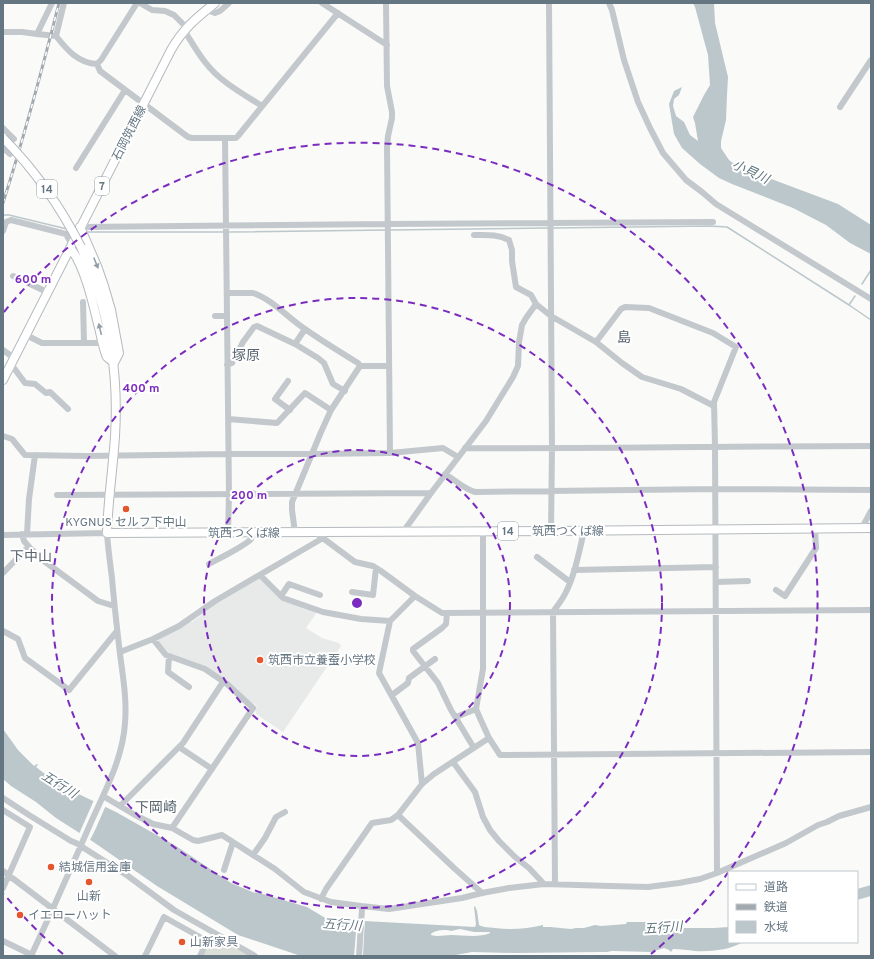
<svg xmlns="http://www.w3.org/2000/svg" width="874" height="959" viewBox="0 0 874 959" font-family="Overpass,'Noto Sans JP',sans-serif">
<rect width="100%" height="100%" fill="#fafaf8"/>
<path fill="#e8e9e9" d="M258 578 261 579 271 590 317 612 306 628 322 638 339 643 341 646 283 732 256 714 255 709 257 706 253 703 252 705 226 682 169 653 157 640 184 626 189 622H192L205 612V611L216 603Z"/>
<path fill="#dadfd7" d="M213 935 252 956H201Z"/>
<path fill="#bbc7cb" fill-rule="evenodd" d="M693 3H714L715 23 728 77 727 95 726 120 721 141V148L729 160 742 170 766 177 838 204 871 225V254L850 243 826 225 793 208 732 184 719 178 700 164 682 148 674 134 669 104 674 91 682 87 679 95 674 99 673 106 676 116 684 122 690 135 698 141 695 123 693 117 704 95 710 85 708 55 695 7Z
M3 729 18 750 34 766 37 764 38 765 36 767 45 774 64 787 116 812 176 846 231 883 255 893 256 892 307 907 327 919 475 927 476 924 474 907 475 906 477 911 479 925C484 928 489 927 495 928 510 930 527 929 543 925V927H550L571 929 576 928H584L595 925 601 926 626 924 627 922H649L660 927 667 928H714L729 927V942H743C730 950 710 952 695 951 687 950 681 949 673 949L671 952 669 950 664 948 651 952 612 951 607 952H599L515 953 472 952 450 956H301L238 935 157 886 92 841 56 818 36 802 11 786 3 779ZM460 929 474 932H490V933C479 938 463 935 451 935 444 935 438 937 431 935V934C435 930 446 929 451 931Z
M871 885V896L857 900V889Z"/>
<path fill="#fafaf8" d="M94 800 106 805 96 828 89 842 79 834Z
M357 919H365L363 956H354Z"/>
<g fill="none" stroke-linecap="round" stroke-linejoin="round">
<path stroke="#bbc7cb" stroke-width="1.5" d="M3 215H9L67 229
M552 228 710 226 727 227 849 305 871 320
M390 230 548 228
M86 232H224
M228 232 386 230
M862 284 871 270
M849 305 855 296"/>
<defs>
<path id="major" d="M81 247C87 262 93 277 98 292 113 339 118 387 115 436 113 468 108 500 107 533L551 531 871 528
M70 248C84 264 93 303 98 324 100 330 104 353 107 357 109 359 112 361 114 363L119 353 111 310 104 286 97 266 80 227
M3 380 171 50C183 29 196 18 215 3"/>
</defs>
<use href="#major" stroke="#b5babe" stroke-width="10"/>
<path stroke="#c3c8cc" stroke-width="6" d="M140 3 152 10 165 11 174 15 186 27
M322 3 387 45
M386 3 387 86 392 112V118L388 136 387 147 390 453
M549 3 552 448 551 531
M609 3 612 10 624 60 638 102 650 128 663 153 686 180 702 192 716 204 871 299
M207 10 215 13 220 11 229 3
M184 30C191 41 197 52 205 62 219 81 243 94 262 106
M3 32H22L37 34 56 36C67 50 78 63 97 64L101 60 137 3
M37 34 52 3
M56 36 64 3
M97 64 100 71 188 137 192 138H236L238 136 338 13
M840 107 871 60
M3 128 14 139
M225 138 229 494 228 533
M3 148 10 154
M76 168 125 90
M80 227 388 224 713 222
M3 231 6 222 11 220 66 234 72 245
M474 235C486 235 498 234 509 240L512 250V261L516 287 531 295 536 304 551 316 596 342 622 363 642 377 681 389 714 406
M13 276 47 292
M227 293H253C272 299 288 318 305 329 322 341 340 352 358 363L360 366H388
M83 302 84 343
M215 316H227
M26 335 42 343H103
M596 342 621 309 625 307 649 308 713 333 736 347 714 402 715 446 717 873
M295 344 305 329
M3 350 14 358
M11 364 25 383 35 384 46 393 50 392 68 409
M227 365 232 363 236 356 243 342 254 327 257 326 295 344 318 358 324 363 333 384 345 391
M288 381 275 399 290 410
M228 419 277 423 305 393 331 410
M3 436 12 439 25 455 86 456 228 454H312L390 453 443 448 458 457
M465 448C601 449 736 446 871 446
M445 474C455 480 464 489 475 492L715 489 871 490
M57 495 431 493
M862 528 871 511
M483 531V669L476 709 479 716 489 738 500 755 871 752
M403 532 431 493 486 421 513 377 518 366 519 342 522 325 526 318 536 304
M295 533 292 510V502L321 432 331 410 360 366
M316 533 355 562 373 566 381 571 415 596 442 613 871 610
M22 534 24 541 30 548 44 561 98 601 114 606
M27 534 29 499 35 455
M3 535 107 533C108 548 110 563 112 578 114 603 117 628 120 654 123 677 127 700 125 723 123 757 106 789 92 820 72 866 52 911 31 956
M537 557 570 582
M209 564C218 559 245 546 251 539 253 536 252 536 252 533
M574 570 716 567
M3 573 28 547
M260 575 283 598 323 612 361 619 390 621
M716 582 748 581
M776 590 785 596 816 548 815 529
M352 592 373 595 376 568
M281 596 289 584 320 595
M415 596 390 621 379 673 418 743 422 784
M447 613 446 624 442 628 413 649V651L438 683 451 710 474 748
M3 631 18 639 25 658 69 690 117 631
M153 639 166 655 205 669 227 684 253 708 172 828
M120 652 153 639 179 626 215 601 323 538
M169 656 168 672 189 687
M392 695 408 683 409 678 435 659
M456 717 476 709
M179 747 212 769
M453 762 475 792 483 817 490 830 499 841 515 857 529 868 544 884
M103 796 135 815 153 824 172 828 193 840 198 841 222 835 275 869 304 892 331 902 361 906 389 909 462 898 482 893 509 888 544 884 610 886 648 887 679 883 700 879 717 873 786 843 818 825 827 822 839 816 871 807
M3 798 29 815 71 841 76 843 128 876 174 910 255 956
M120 806 183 743 223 682
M3 810 30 827 3 888
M398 815 454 868 482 893
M253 855 265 838 276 817 285 812
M224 870 233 842
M3 871 115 956
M555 884 553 612C557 606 562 600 565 594 575 575 579 552 584 531
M321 899 326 889 372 823 391 820 398 815 422 784 434 774 489 738
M3 941 32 955
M145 956 164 917 207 941 200 956
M359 956 362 909 361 906"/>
<use href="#major" stroke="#fff" stroke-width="8"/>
<defs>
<path id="rail" d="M3 203C24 137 42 70 59 3"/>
</defs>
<use href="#rail" stroke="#a2aab0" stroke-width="3"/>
<use href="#rail" stroke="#fff" stroke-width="1.5" stroke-dasharray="4.5" stroke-linecap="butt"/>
<defs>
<path id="major-bridge" d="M3 138C35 170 60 206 81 247"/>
</defs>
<use href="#major-bridge" stroke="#b5babe" stroke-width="10" stroke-linecap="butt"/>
<use href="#major-bridge" stroke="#fff" stroke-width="8"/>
</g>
<defs><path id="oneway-solid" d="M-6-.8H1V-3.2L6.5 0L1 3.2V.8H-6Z"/></defs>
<g fill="#939fa8">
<use href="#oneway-solid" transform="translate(96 263) rotate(68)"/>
<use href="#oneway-solid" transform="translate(100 329) rotate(-103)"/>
</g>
<g fill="none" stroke="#7b2cbf" stroke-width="2" stroke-dasharray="7 5">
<circle cx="357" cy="603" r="153"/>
<circle cx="357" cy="603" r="305"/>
<path d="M63 954A458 458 0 0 1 4 894M4 312A458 458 0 1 1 651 954"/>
</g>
<g fill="#e4572e" stroke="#fff" stroke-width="1.5">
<circle cx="126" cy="509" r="4"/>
<circle cx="260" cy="660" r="4"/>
<circle cx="51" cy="867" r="4"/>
<circle cx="89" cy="882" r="4"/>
<circle cx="20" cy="915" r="4"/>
<circle cx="182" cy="942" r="4"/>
</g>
<g text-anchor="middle" stroke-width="4" stroke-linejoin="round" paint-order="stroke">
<g fill="#fff" stroke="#939fa8" stroke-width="1">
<rect x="95" y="177" width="14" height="18" rx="3"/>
<rect x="37" y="180" width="20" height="18" rx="3"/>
<rect x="498" y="522" width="20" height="18" rx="3"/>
</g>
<g font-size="11" font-weight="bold" fill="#657683">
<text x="102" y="190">7</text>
<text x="47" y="193">14</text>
<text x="508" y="535">14</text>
</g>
<g font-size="12" fill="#657683" stroke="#fff">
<text transform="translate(129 133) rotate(-63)" y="4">石岡筑西線</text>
<text x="568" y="535">筑西つくば線</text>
<text x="244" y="537">筑西つくば線</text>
</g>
<g font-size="12" fill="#657683" stroke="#fff" text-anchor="start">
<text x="126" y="526" text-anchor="middle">KYGNUS セルフ下中山</text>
<text x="268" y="664">筑西市立養蚕小学校</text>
<text x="59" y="871">結城信用金庫</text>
<text x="89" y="900" text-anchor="middle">山新</text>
<text x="28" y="919">イエローハット</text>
<text x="190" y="946">山新家具</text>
</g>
<g font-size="13" font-style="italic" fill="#60757c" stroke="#fff">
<text transform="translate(751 171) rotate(25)" y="5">小貝川</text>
<text transform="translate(60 784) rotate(32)" y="5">五行川</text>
<text transform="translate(342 924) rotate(4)" y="5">五行川</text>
<text transform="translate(663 927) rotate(-4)" y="5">五行川</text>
</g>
<g font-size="14" fill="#57646e" stroke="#fff">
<text x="624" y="342">島</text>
<text x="246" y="360">塚原</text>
<text x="31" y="561">下中山</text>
<text x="156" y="812">下岡崎</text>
</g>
</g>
<circle cx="357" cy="603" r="6" fill="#7b2cbf" stroke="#fff" stroke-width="2"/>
<g font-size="12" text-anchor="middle" font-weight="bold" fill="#7b2cbf" stroke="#fff" stroke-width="4" stroke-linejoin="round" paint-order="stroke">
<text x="33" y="283">600 m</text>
<text x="141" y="392">400 m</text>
<text x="249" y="499">200 m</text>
</g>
<rect width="874" height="959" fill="none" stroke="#657683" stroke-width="8"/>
<rect x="728" y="871" width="130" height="72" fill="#ffffff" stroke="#c1c8cd"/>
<rect x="736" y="884" width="20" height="6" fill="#ffffff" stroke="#c1c8cd"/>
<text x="764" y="891" font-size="12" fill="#657683">道路</text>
<rect x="736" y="904" width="20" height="6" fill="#a2aab0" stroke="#c1c8cd"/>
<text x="764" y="911" font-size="12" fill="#657683">鉄道</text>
<rect x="736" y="921" width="20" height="12" fill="#bbc7cb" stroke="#c1c8cd"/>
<text x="764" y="931" font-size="12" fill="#657683">水域</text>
</svg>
